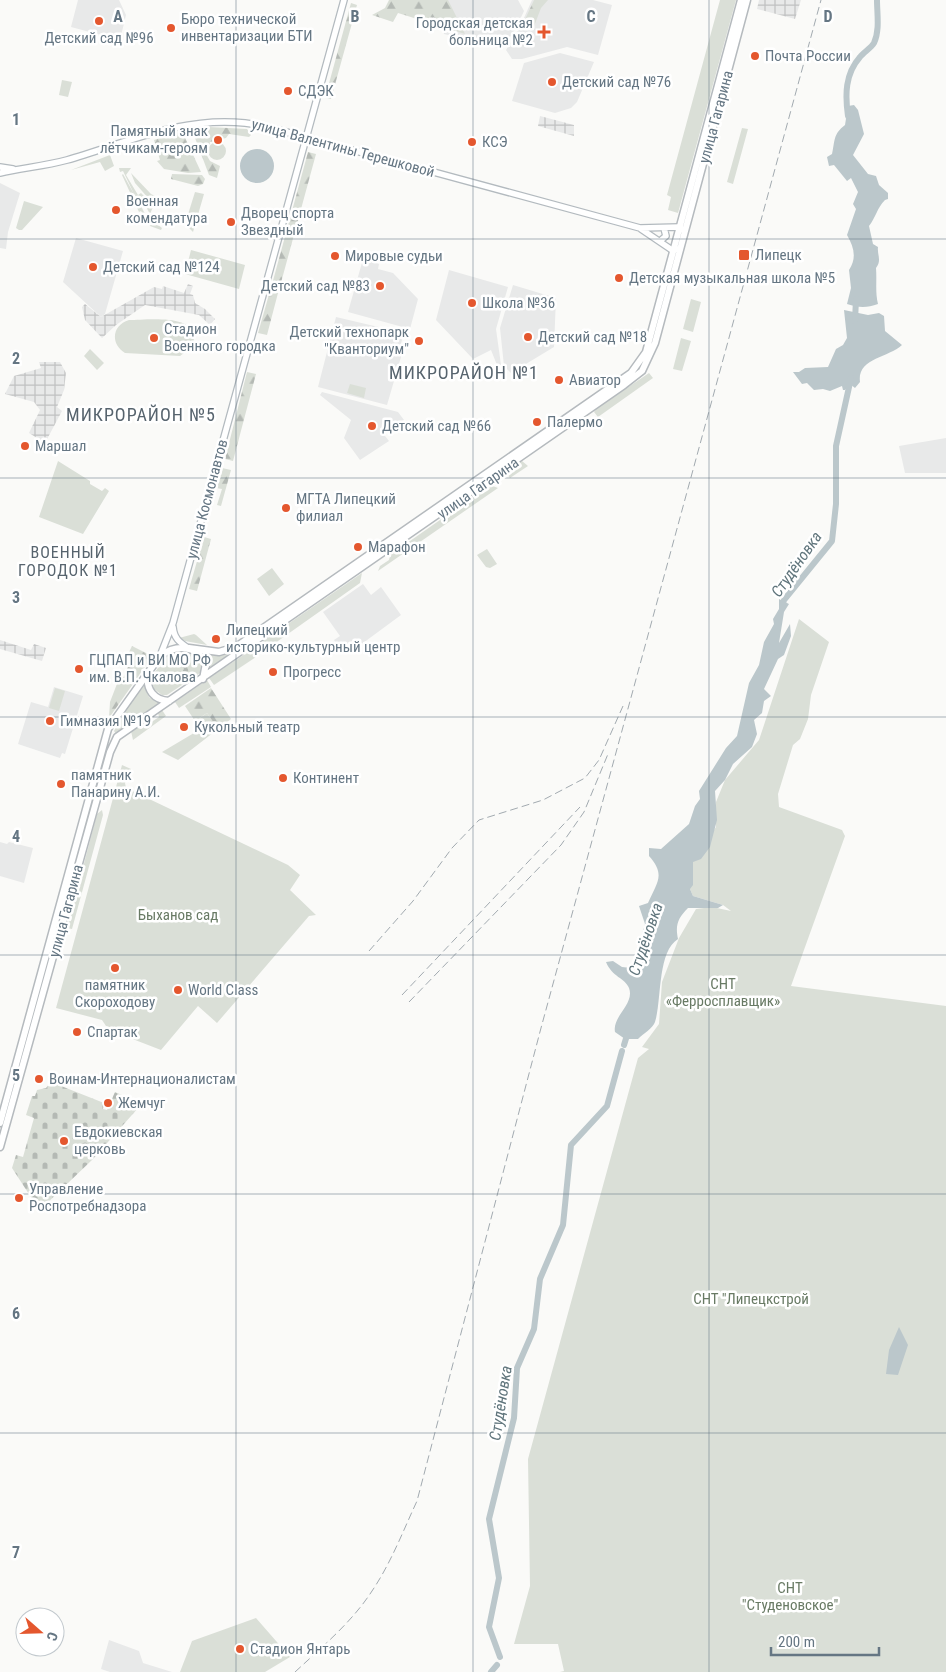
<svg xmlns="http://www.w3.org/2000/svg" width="946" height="1672" viewBox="0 0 946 1672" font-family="'Roboto Condensed',sans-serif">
<defs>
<pattern id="industrial-grid" width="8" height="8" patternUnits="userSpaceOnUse" patternTransform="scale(1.25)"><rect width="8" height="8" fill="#e8e9e9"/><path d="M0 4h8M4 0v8" fill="none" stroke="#c0c1c2"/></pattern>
<pattern id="forest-firs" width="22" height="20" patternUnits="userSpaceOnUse" patternTransform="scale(1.25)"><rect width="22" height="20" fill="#dadfd7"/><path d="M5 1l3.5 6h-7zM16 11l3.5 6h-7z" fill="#b4b9b4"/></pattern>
<pattern id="cemetery-stones" width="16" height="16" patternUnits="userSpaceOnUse" patternTransform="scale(1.25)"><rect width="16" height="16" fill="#dadfd7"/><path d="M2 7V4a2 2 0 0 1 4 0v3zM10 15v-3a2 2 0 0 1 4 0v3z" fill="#b4b9b4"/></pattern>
</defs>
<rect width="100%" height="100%" fill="#fafaf8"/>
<path fill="#e8e9e9" d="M78 0H119L126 15 120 40 71 27Z
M432 0H518L524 11 516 28 502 49 444 34 439 13Z
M532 0H593L612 5 598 55 567 47 522 59H512L506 50 519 29Z
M560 53 594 62 577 102 571 108 555 113 512 101 524 63Z
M0 183 20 193 8 232 6 249 0 248Z
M76 238 123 251 105 314 101 317 63 282Z
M363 259 379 264 378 269 393 273 418 299 410 329 348 312Z
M449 270 508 287 496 329 501 365H497L491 350 473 359 436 320Z
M513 285 556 298 554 347 511 373 504 366 500 328Z
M336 317 404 333 400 347 401 357 387 405 318 387Z
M322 392 398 412 404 420 387 431 385 436 389 441 360 460 344 438 351 420 320 395Z
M946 438V473H905L899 446Z
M363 584 371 595 381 587 401 615 359 646 354 640 340 649 334 640 340 636 323 612Z
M54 687 83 696 65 754 62 753 60 758 18 744 31 702 48 707Z
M9 842 33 848 24 883 0 876V842L7 844Z
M109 1640 139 1651 143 1663 172 1672H110L101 1669Z"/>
<path fill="url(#industrial-grid)" d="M759 0H801L795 19 757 9Z
M540 116 574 125V136L538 126Z
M188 284 193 286 190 294 193 295 195 303 205 309 215 319 210 325 199 315 145 305 116 325 102 338 85 320 82 307 85 304 101 317 154 287 162 289 163 286 184 293Z
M39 362H60L66 373 64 390 57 407 62 411 45 443 29 433 40 410 34 402 5 394 14 376 41 368Z
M0 640 31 650 34 644 46 648 42 661 0 649Z"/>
<path fill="#dadfd7" d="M720 0H736L678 213 668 210 671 197 667 195Z
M62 80 72 82 68 97 59 95Z
M742 128 748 129 733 184 727 182Z
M208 151a9 9 0 1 1 18 0a9 9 0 1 1-18 0Z
M110 155 114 166 105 171 100 162 71 170Z
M119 168H131L126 175 138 195 141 193 147 199 142 206 134 192 146 216 162 228 161 230 150 226 141 211 139 212 122 175 123 174 134 194 123 171 120 172Z
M131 173 151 194 167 202 166 205 155 202 150 214 145 205 149 199 135 183Z
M195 192 204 194 193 232 185 224Z
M24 201 43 207 22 230H19L16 228Z
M191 250 245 265 239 289 185 274Z
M691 299 701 302 693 332 683 329Z
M129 320C148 320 205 312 192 347L180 356 125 353C110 344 112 325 129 320Z
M681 338 691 341 682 371 673 369Z
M90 349 104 363 97 370 84 356Z
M649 373 653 378 598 417 594 412 596 409Z
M350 384 366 388 364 398 347 393Z
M58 461 90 481V484L102 491 105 488 109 491 83 534 39 517Z
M522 461 528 466 510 478 507 474 508 470Z
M490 485 498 488 378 571 380 566 389 560 390 555Z
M487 549 497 564 490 568 486 567 477 555Z
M272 568 284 584 269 596 257 579Z
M362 573 360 583 261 653 256 646Z
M799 619 829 642 811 695 808 719 800 739 793 745 778 794 779 807 842 830 845 836 791 986 946 1006V1672H560L564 1671 558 1644H514L530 1586 528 1459 638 1058 649 1049 642 1047 659 1024 662 982 679 938 696 909 712 907 731 911 723 905 693 896 690 889 693 861 716 827V802L725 780 759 740Z
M194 634 196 635 207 645 185 641 179 638Z
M254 648 259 655 214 685 209 678Z
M175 651H184L199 659 201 665 200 673 167 695H162L154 689 151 678 166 656Z
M203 653 232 654 208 670 207 657Z
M207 680 211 687 179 708 175 702Z
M144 686 149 697 159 703 116 734 114 731 124 712Z
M55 688 65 691 59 711 49 708Z
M162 710 166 716 133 740 131 731 137 727 141 729 159 717 158 713Z
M207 713 218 729 178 760 162 752 199 730 194 722Z
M122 765 131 769 125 783 126 788 288 865 300 875 290 890 316 915 309 916 217 1023 198 1006 161 1050 117 1033 119 1030 106 1026 102 1020 56 1008Z
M102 810 103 815 72 929 67 928 97 814Z
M256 1618 290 1657 265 1672H180L192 1641Z"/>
<path fill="url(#forest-firs)" d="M389 0H448L465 34 398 13 393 22 372 15 385 8Z
M534 0H548L541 8 533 29 522 26Z
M351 3 357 5 331 99 325 98Z
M209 127 247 129 251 135 249 137 229 134 226 138 210 142 206 154 210 161 220 166 217 178 209 175 192 130Z
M182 131 201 172 188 173 164 169 157 161 160 160 154 140Z
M308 152 316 154 279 290 271 288Z
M172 174 202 175 205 179 203 184 198 186 171 179Z
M270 291 278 293 267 335 258 333Z
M247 372 256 374 233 461 225 459Z
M222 468 231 470 221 506 217 505 222 489 216 488Z
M204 537 211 539 197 591 189 589Z
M132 646 148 654 149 661 109 718 110 702 120 676 124 677 131 657 129 652Z
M184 661 188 669 189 679 172 690 168 682 177 680 184 669 181 662Z
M211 688 231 719 218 729 207 713 195 721 185 706Z"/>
<path fill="url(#cemetery-stones)" d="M51 1082 104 1103 103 1109 107 1110 115 1092 138 1102 139 1107 92 1160 43 1207 38 1208 12 1168 16 1155 23 1157 34 1118 26 1115 32 1096H35L37 1090 46 1088Z"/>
<path fill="#bbc7cb" d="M854 105 858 110 864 134 853 155 868 174 876 176 879 185 888 193V199L885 200C877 208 876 217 869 226L873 244 878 247C877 255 882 260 876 268 877 281 875 292 878 304 867 308 859 308 847 304L851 288 849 270C857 258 854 247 847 235L856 209 853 204 858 192 851 178 847 181 834 165 829 166 827 157 832 154C835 141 833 134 845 125L848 106Z
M240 166a17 17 0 1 1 34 0a17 17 0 1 1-34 0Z
M844 310 868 315 879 313 884 316 885 331 902 345C888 358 857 358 860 382L855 388 850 384 845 390H843L842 386 830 391 823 389 814 390 807 383 802 384 793 372H799L805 368 828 367 836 349 843 345 847 338Z
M779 599 789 604 784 612 779 643 790 624 791 636 784 655 778 659 764 689 771 696 764 701 762 713 754 720 757 734 752 747 733 764 725 780 715 791 717 820 710 847 701 859 693 862V885L690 889 693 896 723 905 718 908H688C678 918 675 925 678 939 657 952 662 1000 655 1022 653 1028 643 1034 638 1039H625L615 1032C612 1016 635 1004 629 988 625 978 612 977 606 962L613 961 622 967 631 968 633 964 645 924 639 906 648 903C657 882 666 875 649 856V848L661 849 689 824 695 806 700 799 699 791 726 748 737 736 749 683 759 665 764 642 774 624 773 619 779 609Z
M899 1327 908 1345 898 1375 886 1374 889 1350Z"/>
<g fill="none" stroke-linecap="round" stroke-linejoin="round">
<path stroke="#bbc7cb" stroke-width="6" d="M848 116C845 95 845 74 860 57 864 52 871 48 874 43 880 30 877 14 877 0
M855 321 856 299
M782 607 784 600 832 541 836 504V446L851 378
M624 1045 628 1032
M500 1657 489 1627 499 1578 489 1519 514 1418 517 1368 534 1329 540 1279 563 1225 571 1145 607 1106 622 1051
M491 1672 497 1665"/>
<defs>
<path id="secondary" d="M0 167 13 169
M0 173C22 168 45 166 67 160 126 143 182 116 245 123 262 125 280 130 297 135L640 228 679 227 683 230
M641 229 672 250 677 249
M660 241 666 236 664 228
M173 627C174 638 179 642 188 648
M160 656 173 623 344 0"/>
<path id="primary" d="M189 648 219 652 236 647 631 373 646 352 741 0
M148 675C146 690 154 700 169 701
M0 1123 108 729 160 656C175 645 196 644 206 663L203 679
M0 1147 110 752 117 737 624 385 642 371 655 343 747 0"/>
</defs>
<use href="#secondary" stroke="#b3babf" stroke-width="8"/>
<use href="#primary" stroke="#b5babe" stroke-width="9"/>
<use href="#secondary" stroke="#fff" stroke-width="5.5"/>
<use href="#primary" stroke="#fff" stroke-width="6"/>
<path stroke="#a2aab0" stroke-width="1" stroke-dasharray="8 4" stroke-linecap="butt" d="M369 951 413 901 452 848 479 820 543 800 585 778 599 760 623 706
M402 995 580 807
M409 1002 561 845 584 812 608 754
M295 1672C322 1647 352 1622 372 1591 391 1563 403 1531 417 1501L541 1028 821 0"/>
</g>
<path fill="none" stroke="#657683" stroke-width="1" stroke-opacity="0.55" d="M236 0V1672M473 0V1672M709 0V1672M0 239H946M0 478H946M0 717H946M0 955H946M0 1194H946M0 1433H946"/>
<g fill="#e4572e" stroke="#fff" stroke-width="2">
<circle cx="99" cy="21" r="5"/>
<circle cx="171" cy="28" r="5"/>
<path d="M541.5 24.5h5v5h5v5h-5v5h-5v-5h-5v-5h5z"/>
<circle cx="755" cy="56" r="5"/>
<circle cx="552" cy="82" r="5"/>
<circle cx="288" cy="91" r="5"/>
<circle cx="218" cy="140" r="5"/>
<circle cx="472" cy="142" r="5"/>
<circle cx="116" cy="210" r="5"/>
<circle cx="231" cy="222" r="5"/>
<rect x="738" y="249" width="12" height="12" rx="2.5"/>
<circle cx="335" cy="256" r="5"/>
<circle cx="93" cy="267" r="5"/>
<circle cx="619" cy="278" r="5"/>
<circle cx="380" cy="286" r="5"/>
<circle cx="472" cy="303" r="5"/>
<circle cx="528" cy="337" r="5"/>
<circle cx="154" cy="338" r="5"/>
<circle cx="419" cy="341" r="5"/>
<circle cx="559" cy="380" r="5"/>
<circle cx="537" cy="422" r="5"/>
<circle cx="372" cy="426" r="5"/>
<circle cx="25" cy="446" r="5"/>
<circle cx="286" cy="508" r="5"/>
<circle cx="358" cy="547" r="5"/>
<circle cx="216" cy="639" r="5"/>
<circle cx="79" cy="669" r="5"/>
<circle cx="273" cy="672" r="5"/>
<circle cx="50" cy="721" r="5"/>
<circle cx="184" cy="727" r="5"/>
<circle cx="283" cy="778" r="5"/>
<circle cx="61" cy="784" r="5"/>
<circle cx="115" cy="968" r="5"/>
<circle cx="178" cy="990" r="5"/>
<circle cx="77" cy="1032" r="5"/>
<circle cx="39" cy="1079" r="5"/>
<circle cx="108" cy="1103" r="5"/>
<circle cx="64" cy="1141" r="5"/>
<circle cx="19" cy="1198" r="5"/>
<circle cx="240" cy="1649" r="5"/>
</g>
<g text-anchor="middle" stroke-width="5" stroke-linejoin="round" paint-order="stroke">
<g font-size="15" fill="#657683" stroke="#fff" text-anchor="start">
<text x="181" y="24">Бюро технической<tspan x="181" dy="17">инвентаризации БТИ</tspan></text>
<text x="533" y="28" text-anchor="end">Городская детская<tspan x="533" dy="17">больница №2</tspan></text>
<text x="99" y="43" text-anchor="middle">Детский сад №96</text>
<text x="765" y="61">Почта России</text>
<text x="562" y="87">Детский сад №76</text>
<text x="298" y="96">СДЭК</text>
<text x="208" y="136" text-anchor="end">Памятный знак<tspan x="208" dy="17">лётчикам-героям</tspan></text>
<text x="482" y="147">КСЭ</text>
<text x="126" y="206">Военная<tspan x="126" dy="17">комендатура</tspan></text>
<text x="241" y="218">Дворец спорта<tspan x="241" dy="17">Звездный</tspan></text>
<text x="755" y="260">Липецк</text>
<text x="345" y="261">Мировые судьи</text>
<text x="103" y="272">Детский сад №124</text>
<text x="629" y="283">Детская музыкальная школа №5</text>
<text x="370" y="291" text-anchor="end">Детский сад №83</text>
<text x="482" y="308">Школа №36</text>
<text x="164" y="334">Стадион<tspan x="164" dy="17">Военного городка</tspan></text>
<text x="409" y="337" text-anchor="end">Детский технопарк<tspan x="409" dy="17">"Кванториум"</tspan></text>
<text x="538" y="342">Детский сад №18</text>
<text x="569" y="385">Авиатор</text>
<text x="547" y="427">Палермо</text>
<text x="382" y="431">Детский сад №66</text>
<text x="35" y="451">Маршал</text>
<text x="296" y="504">МГТА Липецкий<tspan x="296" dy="17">филиал</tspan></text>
<text x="368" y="552">Марафон</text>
<text x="226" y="635">Липецкий<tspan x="226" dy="17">историко-культурный центр</tspan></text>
<text x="89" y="665">ГЦПАП и ВИ МО РФ<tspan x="89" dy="17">им. В.П. Чкалова</tspan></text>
<text x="283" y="677">Прогресс</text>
<text x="60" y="726">Гимназия №19</text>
<text x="194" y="732">Кукольный театр</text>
<text x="71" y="780">памятник<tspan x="71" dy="17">Панарину А.И.</tspan></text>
<text x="293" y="783">Континент</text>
<text x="115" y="990" text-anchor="middle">памятник<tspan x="115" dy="17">Скороходову</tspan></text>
<text x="188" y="995">World Class</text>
<text x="87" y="1037">Спартак</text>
<text x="49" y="1084">Воинам-Интернационалистам</text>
<text x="118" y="1108">Жемчуг</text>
<text x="74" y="1137">Евдокиевская<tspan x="74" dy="17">церковь</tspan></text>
<text x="29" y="1194">Управление<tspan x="29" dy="17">Роспотребнадзора</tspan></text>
<text x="250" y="1654">Стадион Янтарь</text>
</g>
<g font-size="15" fill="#657683" stroke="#fff">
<text transform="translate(716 117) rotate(-75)" y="5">улица Гагарина</text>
<text transform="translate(343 148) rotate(15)" y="5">улица Валентины Терешковой</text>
<text transform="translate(478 488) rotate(-35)" y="5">улица Гагарина</text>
<text transform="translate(207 499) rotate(-75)" y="5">улица Космонавтов</text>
<text transform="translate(66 911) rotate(-75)" y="5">улица Гагарина</text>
</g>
<g font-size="15" fill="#687a64" stroke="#fff">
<text x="178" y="920">Быханов сад</text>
<text x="723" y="989">СНТ<tspan x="723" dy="17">«Ферросплавщик»</tspan></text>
<text x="751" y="1304">СНТ "Липецкстрой</text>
<text x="790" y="1593">СНТ<tspan x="790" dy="17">"Студеновское"</tspan></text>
</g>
<g font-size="16" letter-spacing="1" fill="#57646e" stroke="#fff">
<text x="68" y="558">ВОЕННЫЙ<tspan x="68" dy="18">ГОРОДОК №1</tspan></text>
</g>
<g font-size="16" font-style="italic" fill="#60757c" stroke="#fff">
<text transform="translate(796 564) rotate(-55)" y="6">Студёновка</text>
<text transform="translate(645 939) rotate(-71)" y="6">Студёновка</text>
<text transform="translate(500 1403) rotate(-81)" y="6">Студёновка</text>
</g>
<g font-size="18" letter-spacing="1" fill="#57646e" stroke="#fff">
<text x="464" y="379">МИКРОРАЙОН №1</text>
<text x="141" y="421">МИКРОРАЙОН №5</text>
</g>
</g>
<g font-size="16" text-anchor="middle" font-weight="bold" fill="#657683" stroke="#fff" stroke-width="5" stroke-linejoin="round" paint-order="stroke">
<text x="118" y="22">A</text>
<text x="355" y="22">B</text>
<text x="591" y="22">C</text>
<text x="828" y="22">D</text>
<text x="16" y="125">1</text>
<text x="16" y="364">2</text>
<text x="16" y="603">3</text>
<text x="16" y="842">4</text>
<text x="16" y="1081">5</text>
<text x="16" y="1319">6</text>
<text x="16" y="1558">7</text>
</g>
<g transform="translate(40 1632) rotate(110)"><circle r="24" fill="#ffffff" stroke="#c1c8cd"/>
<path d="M0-4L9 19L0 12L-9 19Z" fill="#e4572e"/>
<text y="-8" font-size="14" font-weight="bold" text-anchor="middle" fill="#657683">С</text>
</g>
<path d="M771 1647v8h108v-8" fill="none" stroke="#657683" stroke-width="2.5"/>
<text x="778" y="1647" font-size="15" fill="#657683" stroke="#ffffff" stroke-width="4" paint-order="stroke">200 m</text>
</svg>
